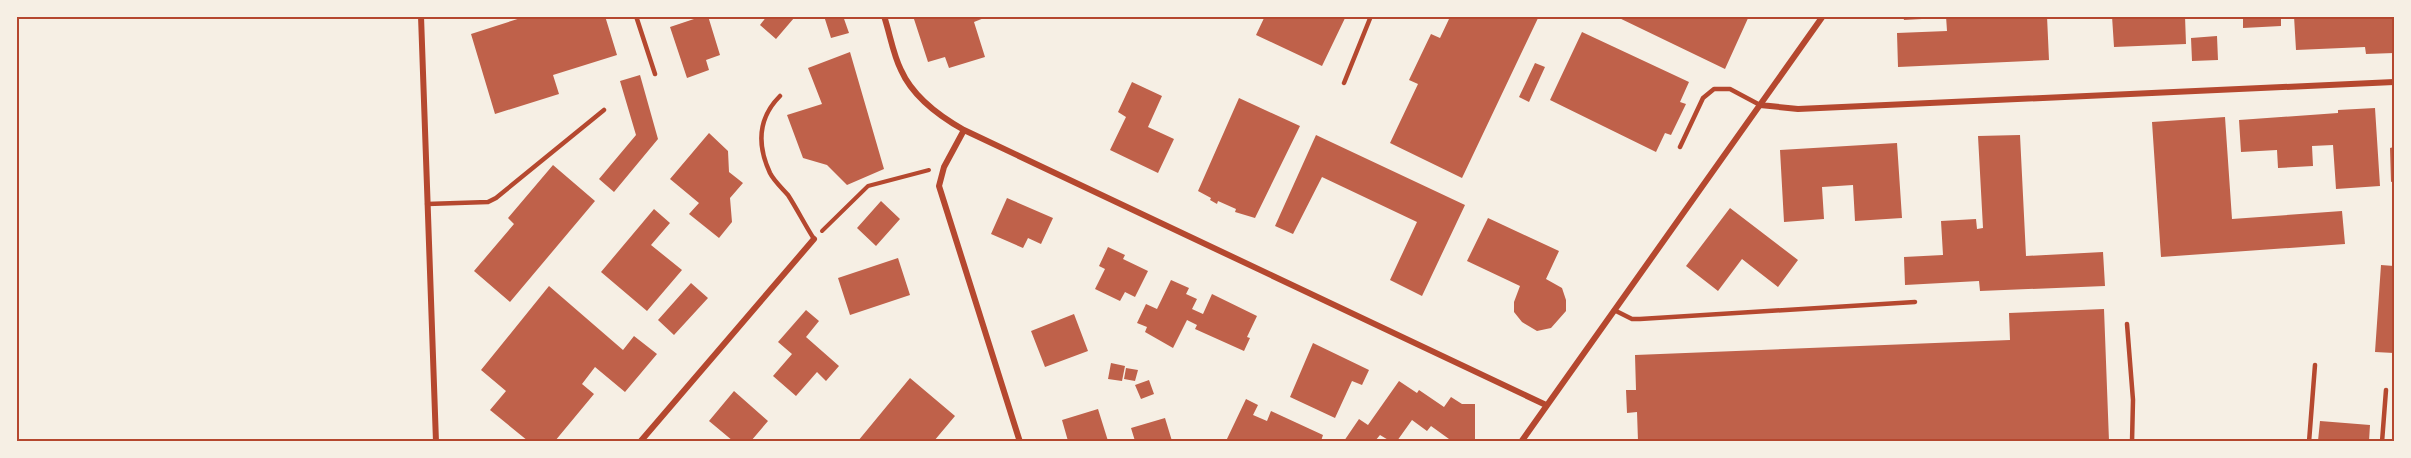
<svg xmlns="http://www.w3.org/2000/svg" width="2411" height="458" viewBox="0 0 2411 458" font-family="Signika,sans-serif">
<rect width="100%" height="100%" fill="#f6efe4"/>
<path fill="#bf614a" d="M527 16H605L617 55 553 75 559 94 495 114 471 34Z
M703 16H708L720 55 706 60 709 70 687 78 670 27Z
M767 16H792L794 18 776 39 760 25Z
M824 16H843L849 33 831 38Z
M913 16H989L974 22 985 57 949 68 945 57 928 62Z
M1265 16H1346L1322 66 1256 35Z
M1444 16H1539L1462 178 1390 143 1418 84 1409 80 1431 34 1440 38 1449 19Z
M1615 16H1749L1725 69Z
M1903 16H1940V18L1904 20Z
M1946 16H2047L2049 60 1898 67 1897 33 1947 31Z
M2112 16H2185L2186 44 2114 47Z
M2243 16H2281V26L2243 28Z
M2294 16H2394V53L2366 54 2365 47 2296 50Z
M1582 32 1689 82 1680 102 1686 104 1671 135 1665 133 1656 152 1550 100Z
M2217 36 2218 60 2192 61 2191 38Z
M850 52 884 169 847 185 827 165 803 158 787 115 822 104 808 68Z
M1535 63 1545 67 1529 102 1519 97Z
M640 75 658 139 614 192 599 179 636 135 620 81Z
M1132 82 1162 96 1148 127 1174 139 1158 173 1110 150 1126 117 1118 112Z
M1239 98 1300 126 1255 218 1235 212 1236 209 1218 201 1217 204 1210 200 1211 198 1198 191Z
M2375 108 2380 186 2336 189 2333 145 2312 146 2313 166 2278 168 2277 150 2241 152 2239 120 2338 113V110Z
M2225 117 2232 219 2342 211 2345 244 2161 257 2152 122Z
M709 133 728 151 729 172 743 183 730 198 732 222 719 238 689 214 699 203 670 179Z
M1316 135 1465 205 1422 296 1390 280 1417 222 1322 177 1293 234 1275 226Z
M2020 135 2026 256 2103 252 2105 286 1980 291 1979 281 1905 285 1904 257 1943 255 1941 221 1976 219 1977 229 1983 228 1978 136Z
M1897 143 1902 218 1855 221 1853 185 1822 187 1824 219 1784 222 1780 150Z
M2394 147V181L2391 182 2390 148Z
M553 165 595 201 510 302 474 271 514 224 508 218Z
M1007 198 1053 218 1041 244 1028 238 1023 248 991 234Z
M881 201 900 219 876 246 857 228Z
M1730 208 1798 260 1778 287 1742 259 1718 291 1686 266Z
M654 209 670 223 651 245 682 270 647 311 601 272Z
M1488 218 1559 251 1546 279 1562 288 1566 300V311L1551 328 1537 331 1522 322 1514 312V302L1520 286 1467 261Z
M1108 247 1125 255 1123 259 1148 271 1135 297 1125 292 1120 301 1095 289 1105 269 1099 266Z
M898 258 910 295 850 315 838 278Z
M2381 265 2394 266V353L2375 352Z
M1171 280 1189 288 1186 294 1197 299 1192 309 1203 314 1212 294 1257 316 1247 337 1250 338 1244 351 1195 329 1197 325 1187 320 1173 348 1145 332 1147 327 1137 323 1146 304 1157 309Z
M691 283 708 298 674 335 658 320Z
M549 286 623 350 634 336 657 354 625 392 595 367 582 384 594 394 555 441H528L490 410 506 391 481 370Z
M2104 309 2109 441H1638L1637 412 1627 413 1626 390H1636L1635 355 2010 340 2009 313Z
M806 310 819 321 806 337 839 366 826 381 817 372 796 396 773 376 792 354 778 342Z
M1074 314 1088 351 1045 367 1031 331Z
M1313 343 1369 370 1362 385 1352 381 1335 418 1290 397Z
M1111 363 1125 366 1122 381 1108 379Z
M1126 368 1138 370 1135 381 1124 379Z
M910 378 955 416 934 441H858Z
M1149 380 1154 394 1141 399 1135 385Z
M1399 381 1417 393 1419 390 1444 407 1451 397 1462 404H1475V441H1447L1449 439 1431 426 1427 431 1412 420 1397 441H1390L1380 435 1375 441H1344L1359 419 1368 425Z
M734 391 768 421 751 441H733L709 421Z
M1246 399 1258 405 1253 415 1267 421 1271 411 1323 435 1321 441H1226Z
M1098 409 1108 441H1068L1062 420Z
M1165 418 1172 441H1135L1131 428Z
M2320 421 2370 425 2369 441H2318Z"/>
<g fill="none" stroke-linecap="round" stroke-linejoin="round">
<path stroke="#b5482f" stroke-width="4" d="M822 231 868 186 929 170"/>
<path stroke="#b5482f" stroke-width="4.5" d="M636 16 655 74
M1344 83 1371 16
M780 96C758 118 757 145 770 173 774 181 782 188 788 195 797 209 805 225 814 239
M1680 147 1703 98 1714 89H1730L1760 105
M427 204 488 202 496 198 604 110
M1614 310 1632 319H1640L1915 302
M2127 324 2133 400 2132 442
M2309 442 2315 365
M2382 442 2386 390"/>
<path stroke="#b5482f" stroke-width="6" d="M421 16 436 442
M884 16C890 34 893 54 901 70 913 97 939 116 964 130L1546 405
M1760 105 1798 109 2394 82
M964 130 944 167 939 186 1020 442
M640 442 814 239
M1521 442 1823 16"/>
</g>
<rect width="2411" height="458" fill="none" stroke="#f6efe4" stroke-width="36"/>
<rect x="18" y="18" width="2375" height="422" fill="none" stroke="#b5482f" stroke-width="2"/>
</svg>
